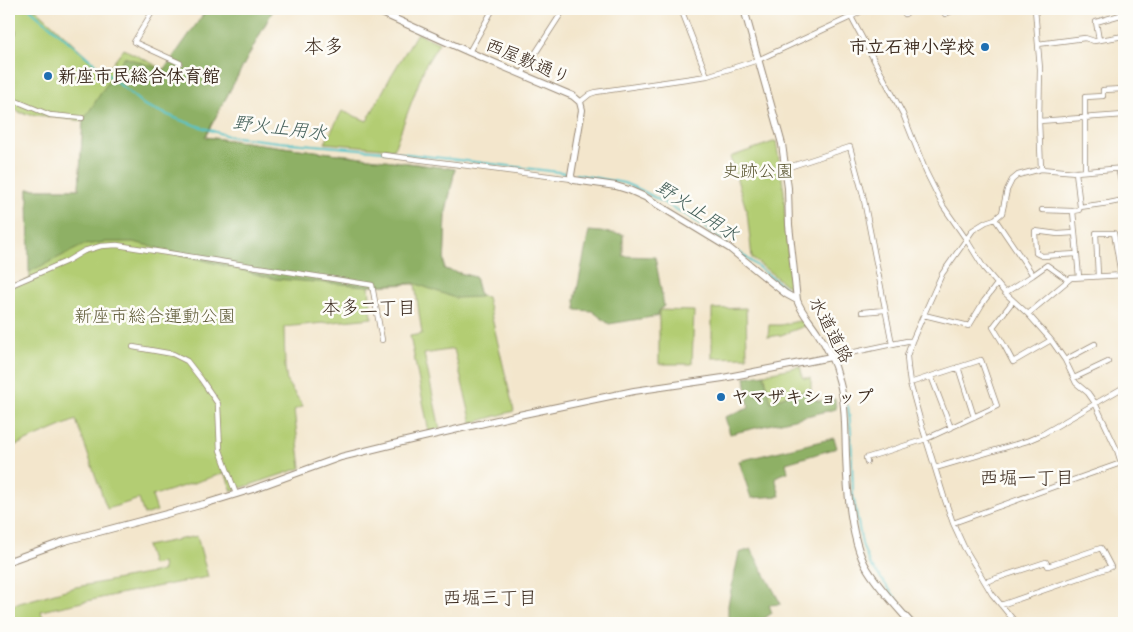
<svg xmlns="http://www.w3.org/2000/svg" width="1133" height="632" viewBox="0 0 1133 632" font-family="Caveat,'Klee One',sans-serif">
<rect width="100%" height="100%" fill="#fdfcf7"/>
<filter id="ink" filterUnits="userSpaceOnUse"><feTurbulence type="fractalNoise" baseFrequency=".02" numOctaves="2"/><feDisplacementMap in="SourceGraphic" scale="10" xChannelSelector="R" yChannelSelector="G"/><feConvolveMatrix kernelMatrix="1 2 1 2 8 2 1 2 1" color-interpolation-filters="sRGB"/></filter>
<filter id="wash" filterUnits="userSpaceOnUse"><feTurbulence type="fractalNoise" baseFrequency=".0096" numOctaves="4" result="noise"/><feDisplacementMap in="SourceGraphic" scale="20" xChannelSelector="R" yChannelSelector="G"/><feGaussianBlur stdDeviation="1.12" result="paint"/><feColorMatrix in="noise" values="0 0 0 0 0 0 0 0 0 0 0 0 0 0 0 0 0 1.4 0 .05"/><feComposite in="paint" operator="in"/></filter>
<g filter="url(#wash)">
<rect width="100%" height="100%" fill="#f3e6cc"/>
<path fill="#b3cd73" stroke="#777c48" d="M9 9H36L105 73 124 49 165 70 207 9H271L273 10 205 137 455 169 446 212 444 269 475 277 480 296 487 297 514 411 472 423 454 349 424 354 440 429 429 432 410 336 422 334 415 284 369 286 372 318 284 327 285 367 287 382 303 406 294 410 301 468 232 491 225 473 152 496 157 511 144 515 139 499 107 509 76 420 9 448V288L30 279 28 189H79L83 121 21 113 9 106Z
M417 33 439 43 425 66 394 149 325 143 342 111 367 121 391 76Z
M776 141 784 191 785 221 791 289 752 258 747 212 730 157Z
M746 308 747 357 712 358V309Z
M659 310 694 311 692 364H659Z
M803 320 806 324 805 326 781 335 768 337 769 325H781Z
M800 366 803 378H811V390L790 394 771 402 764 374Z
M197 536 208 577 124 593 41 611 44 623H9V606L76 587 163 571 162 563 152 565 146 546Z"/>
<path fill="#8eb065" stroke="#646d42" d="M207 9H271L273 10 205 137 455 169 446 212 444 269 475 277 480 297 455 298 414 283 368 286 275 279 134 242H105L84 245 29 272 28 189H79L83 121 124 57 164 70Z
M589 231 623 234V256L655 257 664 306 659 310 658 316 609 324 592 311 576 310 575 300Z
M764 374 771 402 790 394 811 390 817 401 835 399 836 409 730 434 725 417 749 408 745 377Z
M834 438 837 448 786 463 788 472 775 477 780 496 751 498 739 461Z
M751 549 781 604 769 605 772 613 758 623H728V605L739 553Z"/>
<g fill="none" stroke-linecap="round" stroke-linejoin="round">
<path stroke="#56c4ca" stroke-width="2" d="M30 9 144 105 180 120 228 136 279 142 383 151 567 173
M576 174 624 183 641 190 690 217 727 244
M739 252 793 294
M848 406 851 431 853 495 862 544 869 563 903 607 918 623"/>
</g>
</g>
<g filter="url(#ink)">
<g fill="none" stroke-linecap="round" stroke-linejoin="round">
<defs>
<path id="street" d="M154 9 134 42 180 63
M681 9 707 76
M942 9 945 14 956 9
M1035 9 1040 69 1039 121 1041 169
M905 14 913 9
M851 17 903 114 926 172 943 206 966 239 984 268 1005 293 1028 314 1051 340 1065 360 1076 383 1088 393 1095 403 1117 450 1124 472
M9 29 12 32 9 39
M1099 40 1096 22 1124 14
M1038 44 1085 38 1094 41 1124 36
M469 52 493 9
M522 74 564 9
M9 93 16 101 50 115 82 118
M580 102 590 94 596 92 707 76 758 60 851 17 865 9
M1039 121 1124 115
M383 155 572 179
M786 168 850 147 863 195 892 344
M1118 168 1124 194
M1085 171V97L1103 96V90L1124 89V100
M1076 172 1080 207 1109 203 1124 200
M1042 210 1073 211 1079 210 1080 207
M1073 211 1079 277
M995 219 1033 275 1005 293
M1075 233 1058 234 1035 231 1036 253 1042 256 1077 254
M1033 275 1047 265 1068 280
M1098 276 1096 233H1114L1121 275
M9 286 67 261 84 251 101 246 117 245 136 248 372 285 382 340
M1013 301 993 327 1004 345 1013 362 1051 340
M862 312 885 310
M1028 314 1071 278 1124 275
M924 315 969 326 984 301 997 284
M133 347 173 354 187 361 201 379 218 404 220 450 236 494
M831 357 907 341H912
M1065 360 1095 344
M958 367 974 417
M931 376 951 428
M1074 378 1108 362
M867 462 866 458 926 439 997 406 981 360 910 383
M935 468 1027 441 1041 435 1124 387
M953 523 1056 486 1121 463
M985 582 1046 562 1048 566 1101 548 1111 567 1001 605
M1016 623 992 594 964 547 953 523 944 497 921 423 910 383 908 368 907 356 912 341 942 274 973 230 986 222 995 219 1002 213 1007 190 1012 180 1018 175 1041 169 1076 172 1124 168"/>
<path id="secondary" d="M373 9 469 52 573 96 580 102 582 110 571 175 572 179 574 180 616 186 629 190 645 197 729 248 786 294 797 300
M744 9 782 144 788 188 789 225 797 300C801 312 810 321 817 332 827 346 835 363 839 380 846 404 845 431 846 455 847 487 851 544 868 570 880 589 896 606 911 623
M9 561 65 541 204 504 253 489 341 457 402 442 519 415 634 391 723 378 831 357"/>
</defs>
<use href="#street" stroke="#978875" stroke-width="6"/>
<use href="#secondary" stroke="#978875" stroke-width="8"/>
<use href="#street" stroke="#fff" stroke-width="4.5"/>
<use href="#secondary" stroke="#fff" stroke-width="6"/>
</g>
</g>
<g fill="#1f6fb2" stroke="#fdfcf7" stroke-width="2">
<circle cx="985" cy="47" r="5"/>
<circle cx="48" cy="76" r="5"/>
<circle cx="721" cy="397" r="5"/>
</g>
<g text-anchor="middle" stroke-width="5" stroke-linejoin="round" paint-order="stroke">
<g font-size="18" font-weight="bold" fill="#3b2a1e" stroke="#fdfcf7" text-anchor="start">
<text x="975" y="53" text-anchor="end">市立石神小学校</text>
<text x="58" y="82">新座市民総合体育館</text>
<text x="731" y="403">ヤマザキショップ</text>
</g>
<g font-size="18" fill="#3b2a1e" stroke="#fdfcf7">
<text transform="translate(528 61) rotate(23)" y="6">西屋敷通り</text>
<text transform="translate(831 330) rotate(62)" y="6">水道道路</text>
</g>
<g font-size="18" fill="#5f5b38" stroke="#fdfcf7">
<text x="758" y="177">史跡公園</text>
<text x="155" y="322">新座市総合運動公園</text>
</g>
<g font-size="19" font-style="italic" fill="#44605a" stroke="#fdfcf7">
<text transform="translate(280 127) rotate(7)" y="7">野火止用水</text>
<text transform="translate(698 210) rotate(33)" y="7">野火止用水</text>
</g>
<g font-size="19" fill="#3b2a1e" stroke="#fdfcf7">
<text x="369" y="314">本多二丁目</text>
<text x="1027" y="484">西堀一丁目</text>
<text x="490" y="604">西堀三丁目</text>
</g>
<g font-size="20" fill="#3b2a1e" stroke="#fdfcf7">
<text x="324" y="53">本多</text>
</g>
</g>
<rect width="1133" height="632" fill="none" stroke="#fdfcf7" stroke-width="30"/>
</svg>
